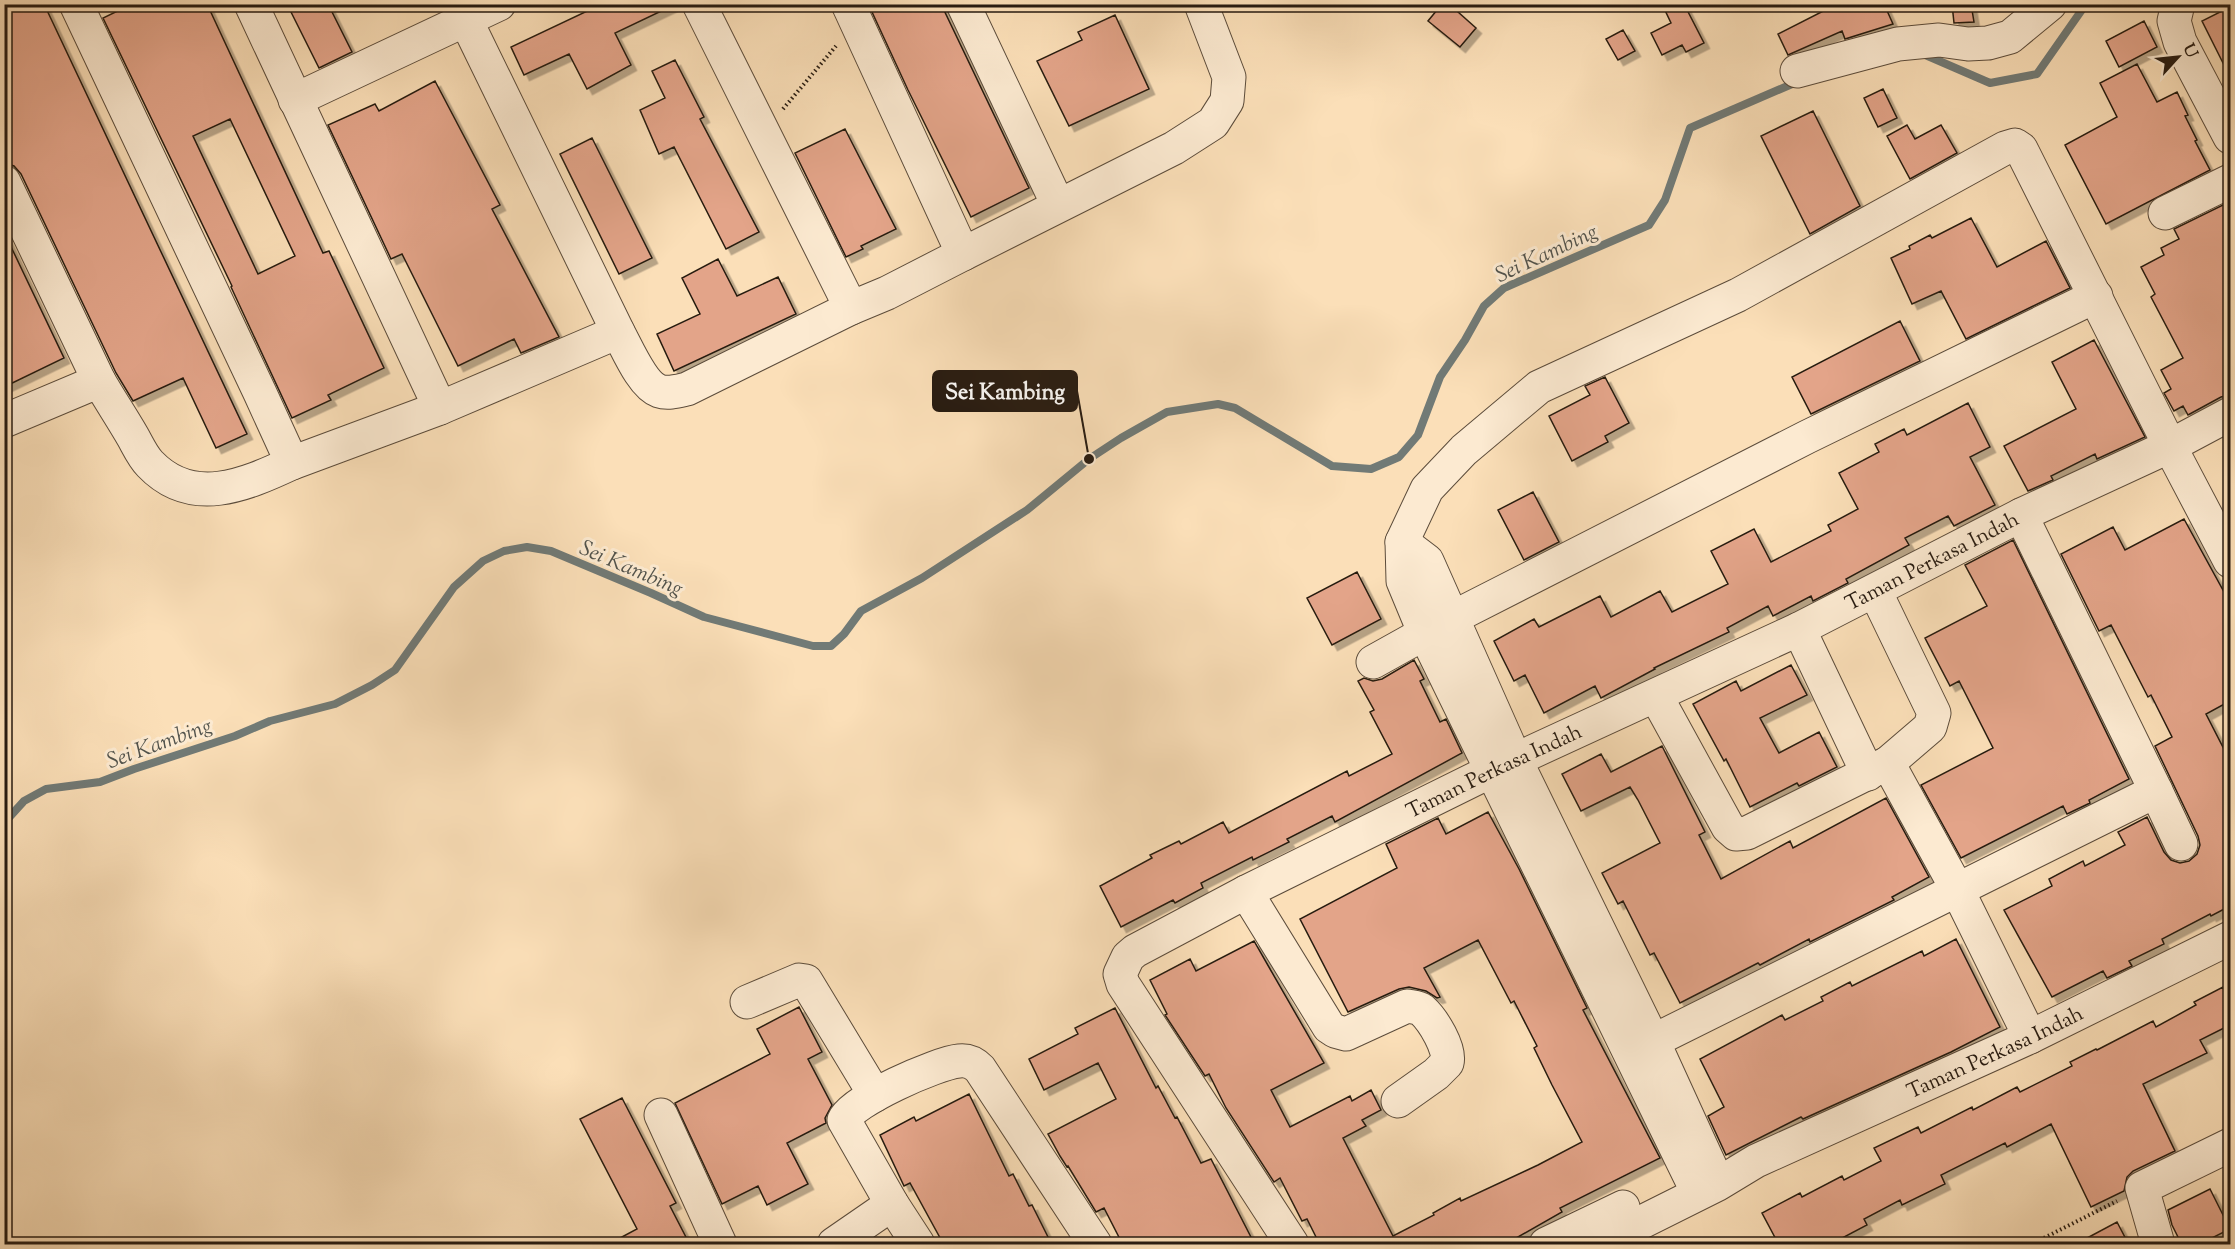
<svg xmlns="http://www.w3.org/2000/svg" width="2235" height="1249" viewBox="0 0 2235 1249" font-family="'Sorts Mill Goudy',serif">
<defs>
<filter id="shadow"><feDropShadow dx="5.5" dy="5.5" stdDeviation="0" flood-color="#0004"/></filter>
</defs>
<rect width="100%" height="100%" fill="#fbdfb8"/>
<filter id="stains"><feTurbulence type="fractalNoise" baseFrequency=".00333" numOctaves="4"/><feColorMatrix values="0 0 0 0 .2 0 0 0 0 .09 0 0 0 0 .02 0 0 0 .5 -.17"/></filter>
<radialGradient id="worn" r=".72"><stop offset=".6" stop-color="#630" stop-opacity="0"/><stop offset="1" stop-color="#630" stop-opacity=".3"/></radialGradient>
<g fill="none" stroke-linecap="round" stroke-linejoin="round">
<path stroke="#717a76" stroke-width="8" d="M1923 54 1990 83 2037 74 2086 4
M4 823 24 801 46 789 100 782 134 769 235 736 270 721 335 704 372 685 395 670 454 587 483 561 504 551 527 547 551 551 651 593 704 617 813 646H831L844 634 861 611 922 578 1027 510 1089 459 1121 438 1167 412 1218 404 1235 408 1332 466 1371 469 1399 457 1418 435 1440 377 1465 340 1484 306 1504 288 1649 225 1665 200 1690 128 1799 81"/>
</g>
<path fill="#e3a489" stroke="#271b11" stroke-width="1.5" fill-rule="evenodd" filter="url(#shadow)" d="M4 4H44L247 434 216 448 183 378 133 401 116 373 21 174 14 166 4 163Z
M132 4H207L323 253 329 251 384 368 328 395 331 400 292 418 231 287 232 286 103 18ZM230 119 295 256 258 274 193 136Z
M287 4H328L352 52 319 68Z
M602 4H676L615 33 631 65 587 89 569 54 524 75 511 47Z
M887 4H941L1029 188 971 217 908 90 872 12Z
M1442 4H1449L1476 28 1460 47 1428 21Z
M1662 4H1684L1704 43 1686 52 1682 45 1662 55 1651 33 1671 23Z
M1837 4H1884L1893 24 1845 39 1842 31 1788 55 1778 34Z
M1952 4H1971L1974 22 1954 23Z
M2230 7V77L2202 21Z
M1115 15 1149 89 1069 126 1037 61 1082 40 1078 32Z
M2144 21 2157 47 2119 67 2106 41Z
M1623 30 1635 51 1618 60 1606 39Z
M675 60 704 117 700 119 759 232 726 249 674 147 659 154 640 110 665 98 652 71Z
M2137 64 2157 102 2177 92 2188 115 2185 116 2197 140 2195 141 2210 170 2106 224 2065 145 2117 117 2100 83Z
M435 81 500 205 492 209 559 337 521 353 514 339 458 366 402 254 391 259 328 125 375 104 379 111Z
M1883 89 1897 118 1878 127 1864 98Z
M1813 111 1860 206 1810 234 1761 136Z
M1907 125 1915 139 1941 125 1957 153 1910 179 1887 136Z
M845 129 896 229 861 246 863 249 846 257 795 153Z
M592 138 652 258 619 274 560 154Z
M2227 203 2230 210V395L2221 397 2188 415 2183 406 2174 411 2164 393 2171 389 2161 370 2183 358 2151 297 2155 294 2141 267 2164 255 2161 248 2179 239 2174 229Z
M1971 218 1997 267 2046 241 2070 288 1966 339 1941 291 1912 304 1891 258 1910 249 1909 246 1930 235 1932 238Z
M4 232 64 358 4 387Z
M718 259 737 296 778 277 796 314 674 371 657 334 700 314 682 278Z
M1900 321 1920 361 1811 414 1792 377Z
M2094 340 2145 437 2097 459 2095 454 2051 476 2053 480 2028 491 2004 446 2076 409 2052 362Z
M1605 377 1629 423 1605 436 1608 442 1572 461 1549 416 1590 395 1585 386Z
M1968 403 1990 447 1970 457 1995 505 1954 526 1948 516 1905 538 1909 545 1846 579 1848 583 1813 601 1811 596 1773 616 1768 606 1727 628 1729 632 1654 668 1655 669 1601 698 1595 686 1544 713 1525 675 1514 681 1494 641 1534 619 1539 627 1600 596 1611 617 1660 591 1672 612 1728 584 1711 551 1754 529 1771 562 1831 531 1828 525 1858 509 1839 473 1879 452 1875 444 1904 429 1907 435Z
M1533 492 1559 542 1524 560 1498 510Z
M2184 519 2230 603V701L2206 714 2230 761V906L2211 916 2210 914 2162 939 2164 944 2129 961 2132 966 2107 978 2103 971 2052 997 2004 910 2052 886 2049 879 2083 861 2085 866 2125 845 2118 832 2147 817 2164 852 2171 860 2180 863 2189 861 2197 854 2200 845 2198 836 2155 746 2172 737 2151 695 2148 697 2111 625 2099 631 2061 554 2113 527 2125 550Z
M2013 540 2129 779 2089 800 2090 803 2067 814 2063 806 1961 858 1921 785 1993 748 1959 681 1950 686 1925 638 1987 606 1965 565Z
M1357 572 1381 619 1332 645 1307 598Z
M1414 660 1424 679 1420 681 1440 722 1446 719 1462 753 1335 822 1332 816 1287 839 1289 842 1253 860 1252 857 1201 883 1203 888 1175 903 1173 900 1121 927 1100 886 1152 858 1150 855 1179 841 1181 844 1223 822 1229 833 1347 771 1349 776 1392 754 1370 712 1374 710 1358 681 1364 678 1373 681 1382 679Z
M1791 665 1807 695 1760 718 1779 753 1819 732 1837 767 1799 786 1797 783 1750 807 1726 759 1724 761 1693 704 1736 681 1741 691Z
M1662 746 1705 832 1699 835 1721 879 1790 841 1793 848 1886 798 1929 877 1892 897 1894 900 1810 942 1809 939 1760 965 1758 963 1680 1003 1654 953 1650 955 1623 901 1618 904 1602 873 1660 843 1638 800 1630 787 1581 811 1562 774 1601 754 1611 772Z
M1488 812 1519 869 1587 1008 1583 1010 1660 1158 1560 1208 1562 1212 1504 1245H1320L1307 1219 1302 1221 1280 1178 1274 1182 1226 1108 1209 1074 1205 1076 1165 1015 1167 1014 1150 980 1190 959 1196 971 1254 941 1324 1063 1271 1090 1290 1127 1350 1096 1352 1101 1371 1090 1381 1110 1362 1120 1366 1126 1343 1138 1393 1236 1434 1215 1433 1213 1460 1198 1461 1201 1538 1165 1582 1142 1552 1085 1534 1048 1537 1046 1514 1001 1511 1003 1478 940 1424 968 1440 997 1437 998 1426 991 1409 987 1399 989 1348 1012 1300 919 1397 868 1386 844 1438 818 1446 834Z
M1956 939 2000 1027 1951 1052 1803 1119 1801 1117 1726 1155 1708 1116 1724 1107 1700 1059 1782 1015 1785 1020 1823 1001 1821 997 1850 982 1852 986 1922 951 1924 956Z
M2223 987 2230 1001V1025L2200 1040 2207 1053 2143 1084 2175 1151 2133 1171 2127 1177 2124 1191 2091 1207 2051 1124 2007 1147 2005 1143 1941 1175 1945 1184 1902 1205 1900 1200 1864 1219 1867 1225 1829 1245H1779L1762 1213 1800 1193 1802 1197 1842 1176 1844 1180 1881 1161 1874 1148 1918 1127 1921 1133 1972 1107 1973 1110 2017 1087 2020 1092 2072 1066 2070 1062 2096 1049 2097 1050 2153 1021 2156 1027 2196 1005 2194 1002Z
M799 1007 822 1052 808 1059 832 1105 825 1118 826 1123 787 1143 808 1184 767 1205 758 1186 722 1204 675 1103 770 1054 757 1029Z
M1115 1008 1156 1088 1158 1086 1175 1118 1177 1117 1201 1163 1211 1159 1255 1245H1123L1104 1208 1096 1212 1068 1166 1067 1167 1060 1156 1048 1134 1116 1099 1098 1063 1044 1090 1029 1059 1078 1034 1075 1028Z
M969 1094 1009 1176 1013 1174 1029 1206 1032 1205 1052 1245H944L910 1183 904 1186 880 1135 914 1117 916 1121Z
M622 1098 676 1203 670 1206 690 1245H607L637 1229 580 1119Z
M2210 1189 2230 1229 2198 1245H2182L2172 1225 2168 1210Z
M2117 1222 2129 1245H2074Z"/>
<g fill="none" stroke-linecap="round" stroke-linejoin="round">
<defs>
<g id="minor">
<path d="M251 4 440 408 292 463"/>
<path d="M458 4 618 332C627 348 642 385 659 391 668 394 678 391 687 389L851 308"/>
<path d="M699 4 851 308 887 293 963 254"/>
<path d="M848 4 963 254 1174 148 1213 123 1227 101 1229 77 1201 4"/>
<path d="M963 4 1058 205"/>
<path d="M2178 4 2174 21 2180 42 2230 137"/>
<path d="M1797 71 1898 44 1939 40 1968 44 1988 43 2010 37 2050 4"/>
<path d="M295 100 499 4"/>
<path d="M4 182 99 381"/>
<path d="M2165 213 2230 181"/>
<path d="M440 408 618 332"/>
<path d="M4 421 99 381C110 400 122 418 133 437 138 446 143 457 150 464 192 508 245 485 292 463L260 393 76 4"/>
<path d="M1402 542 1427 561 1515 759 1653 1041 1711 1168"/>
<path d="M1875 591 1934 713 1930 727 1888 763"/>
<path d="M1799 629 1868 774"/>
<path d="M1373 662 1452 618 1807 437 2096 296"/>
<path d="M1656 696 1728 827 1736 834 1747 833 1888 763 1957 889 2030 1037"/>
<path d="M2156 791 2181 844"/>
<path d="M1246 892 1329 1027 1335 1031 1346 1034 1407 1006C1412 1007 1418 1007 1422 1010 1433 1020 1451 1049 1447 1063L1436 1074 1398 1101"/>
<path d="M747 1002 799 980 806 981 875 1095"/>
<path d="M1631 1052 2156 791 2021 515"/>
<path d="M661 1115 720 1244"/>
<path d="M1698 1193 1425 634 1403 581 1402 542 1427 489 1464 450 1539 387 1738 295 2005 148 2015 145 2021 149 2178 462 2230 561"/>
<path d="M834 1244 892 1204"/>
<path d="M918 1244 892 1204 844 1120C851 1101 937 1063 959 1061 968 1060 974 1063 980 1069L1095 1244"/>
<path id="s1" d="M1292 1244 1123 984 1120 974 1128 957 1135 951 1246 892 1493 770 1799 629 2021 515 2170 446 2230 414"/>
<path d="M1546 1244 1623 1207"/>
<path id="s2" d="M1598 1244 1718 1184 1756 1161 2030 1037 2230 938"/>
<path d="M2158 1244 2142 1188 2230 1145"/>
</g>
</defs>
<use href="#minor" stroke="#5c4c3b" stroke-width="35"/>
<path stroke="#271b11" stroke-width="4" stroke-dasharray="1.5 3" stroke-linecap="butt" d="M783 109 836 46
M2032 1244 2117 1201"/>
<use href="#minor" stroke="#fcead1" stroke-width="33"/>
</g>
<g text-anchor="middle" stroke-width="6" stroke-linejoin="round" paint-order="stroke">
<g font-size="21" fill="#271b11" stroke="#fcead1">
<text dy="7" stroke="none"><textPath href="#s1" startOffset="1236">Taman Perkasa Indah</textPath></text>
<text dy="7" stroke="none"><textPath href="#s1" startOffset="750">Taman Perkasa Indah</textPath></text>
<text dy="7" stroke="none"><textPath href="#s2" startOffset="441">Taman Perkasa Indah</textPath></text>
</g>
<g font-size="22" font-style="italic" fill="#52534c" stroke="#fcead1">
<text transform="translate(1546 252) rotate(-25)" y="8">Sei Kambing</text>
<text transform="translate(632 567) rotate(23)" y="8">Sei Kambing</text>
<text transform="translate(159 742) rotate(-20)" y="8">Sei Kambing</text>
</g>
</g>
<path fill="none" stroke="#271b11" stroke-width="2" d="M1089 459L1077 391"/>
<circle fill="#271b11" stroke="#fcead1" stroke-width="2" cx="1089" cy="459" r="6"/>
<rect fill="#271b11" stroke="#271b11" stroke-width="2" x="933" y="371" width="144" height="40" rx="6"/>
<g font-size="22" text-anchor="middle" font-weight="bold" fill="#fff">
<text x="1005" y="399">Sei Kambing</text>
</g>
<rect width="2235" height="1249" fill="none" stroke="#fbdfb8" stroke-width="24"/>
<rect x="6" y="6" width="2223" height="1237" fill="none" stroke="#271b11" stroke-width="3"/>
<rect x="12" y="12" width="2211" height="1225" fill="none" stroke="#271b11" stroke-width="1.5"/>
<g transform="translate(2178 57) rotate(63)" stroke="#fcead1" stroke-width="4.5" paint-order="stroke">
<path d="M0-4.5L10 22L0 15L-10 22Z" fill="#271b11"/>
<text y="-9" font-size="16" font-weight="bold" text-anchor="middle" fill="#271b11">U</text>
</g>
<rect width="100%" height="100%" filter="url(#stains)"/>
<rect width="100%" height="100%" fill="url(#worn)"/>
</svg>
